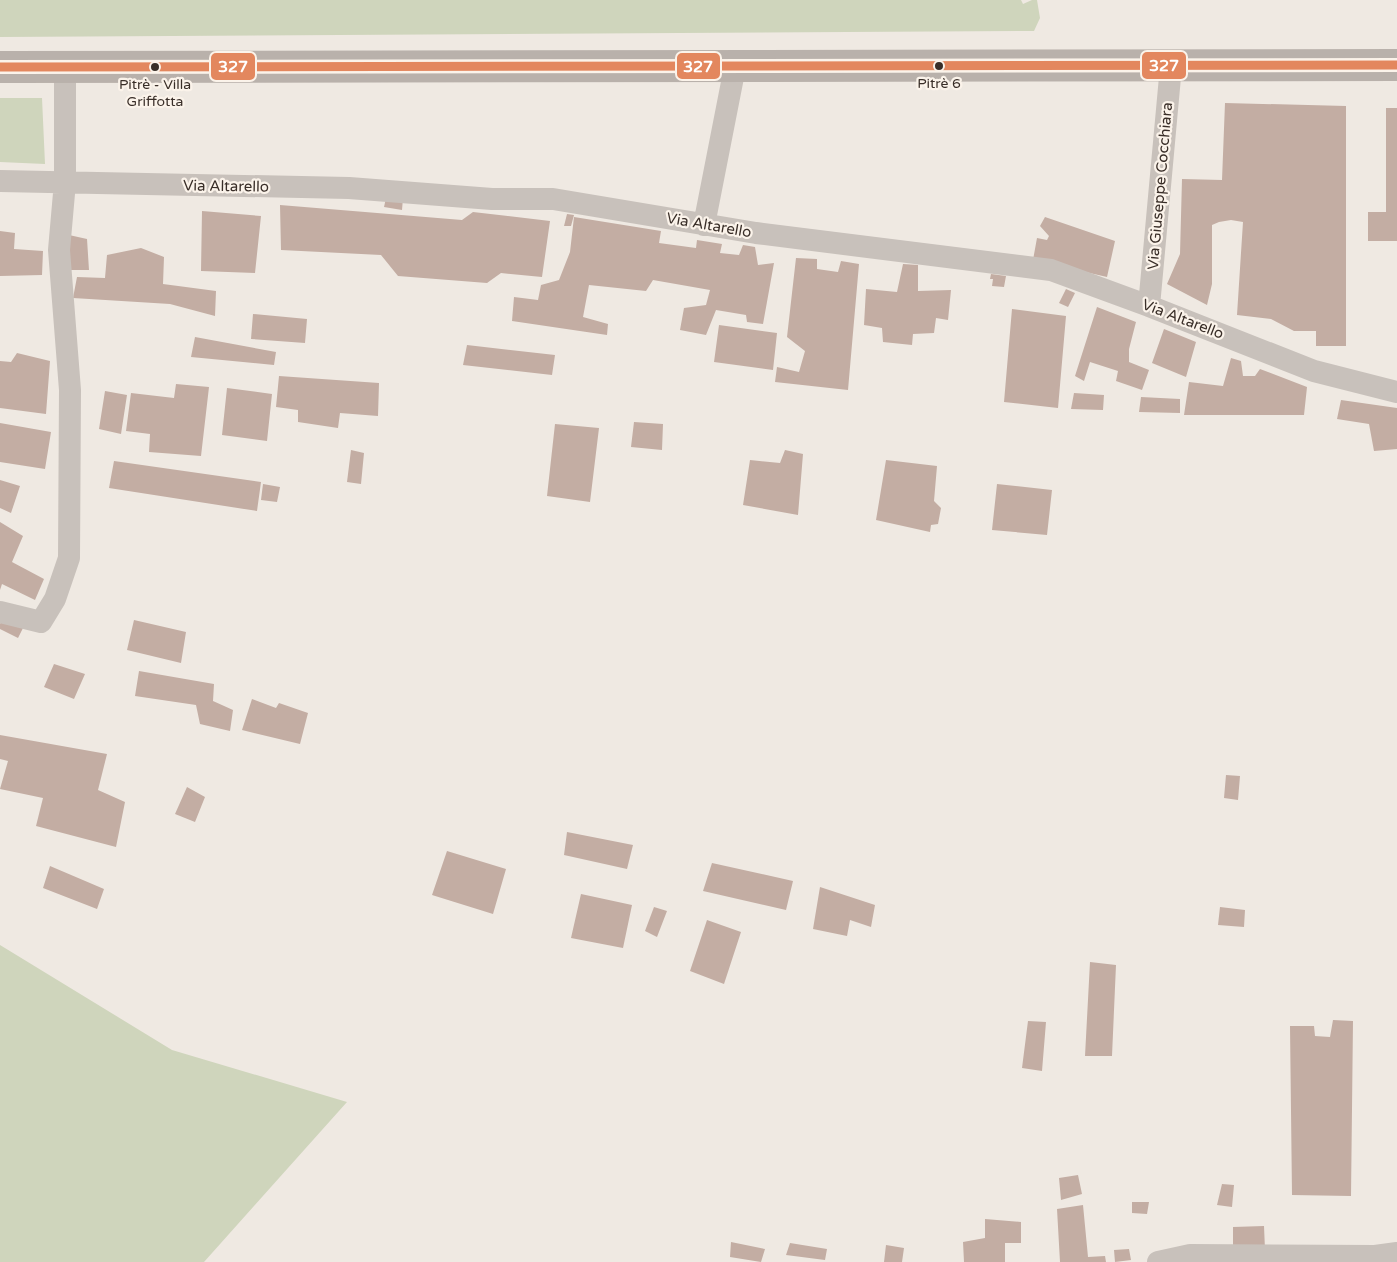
<svg xmlns="http://www.w3.org/2000/svg" width="1397" height="1262" viewBox="0 0 1397 1262" font-family="'Varela Round',sans-serif">
<rect width="100%" height="100%" fill="#efe9e2"/>
<path fill="#cfd5bc" d="M0 0H1021L1023 4 1032 0H1037L1040 18 1034 31 0 37Z
M0 98H42L45 164 0 162Z
M0 945 172 1050 347 1102 204 1262H0Z"/>
<path fill="#c3ada3" d="M1225 103 1346 106V346H1316V331H1294L1271 319 1237 315 1243 222 1231 220 1219 222 1212 225V284L1207 305 1167 284 1180 254 1182 179 1222 180Z
M1386 108H1397V241H1368V212H1386Z
M386 198H403L402 210 384 207Z
M280 205 462 220 473 212 550 221 542 277 501 273 487 283 398 276 381 255 281 250Z
M202 211 261 216 255 273 201 271Z
M567 214 574 215 571 226H564Z
M574 217 661 231 659 243 696 248 697 240 722 244 720 253 739 255 743 245 755 247 758 265 774 263 763 324 747 322 746 315 716 310 706 335 680 330 684 308 706 305 710 290 653 280 646 291 589 285 583 317 608 324 607 335 512 321 514 297 538 300 541 285 559 280 570 252Z
M1045 217 1115 241 1107 277 1033 260 1037 238 1047 240 1049 236 1040 226Z
M0 231 15 233 14 249 43 251 42 275 0 276Z
M69 235 87 239 89 270H70Z
M141 248 164 257 163 284 216 291 215 316 170 304 73 298 77 277 105 278 107 255Z
M796 258 817 259V269L838 272 841 261 859 264 848 390 775 382 777 367 799 372 805 351 787 337Z
M903 264 918 265V291L951 290 948 320 936 318 934 333 913 334 912 345 883 342 882 328 864 325 866 289 897 292Z
M991 274 1006 276 1004 287 992 286 993 279H990Z
M1066 289 1075 293 1068 307 1059 303Z
M1097 307 1136 322 1129 349V362L1149 370 1142 390 1116 381 1118 371 1090 362 1084 381 1075 376Z
M1012 309 1066 316 1058 408 1004 402Z
M253 314 307 319 305 343 251 339Z
M719 325 777 333 773 370 714 362Z
M1164 329 1196 342 1186 377 1152 363Z
M195 337 276 352 274 365 191 357Z
M467 345 555 355 552 375 463 365Z
M17 353 50 361 46 414 0 408V361L11 362Z
M1231 358 1241 361 1243 376H1255L1260 369 1307 387 1304 415H1184L1189 382 1223 386Z
M279 376 379 383 378 416 340 413 338 428 298 422V410L276 407Z
M176 384 209 387 201 456 149 452 150 434 126 431 131 393 174 398Z
M227 388 272 394 267 441 222 435Z
M105 391 127 395 121 434 99 429Z
M1074 393 1104 395 1103 410 1071 409Z
M1141 397 1180 399V413L1139 412Z
M1341 400 1397 408V449L1374 451 1369 424 1337 419Z
M634 422 663 424 662 450 631 447Z
M0 423 51 432 45 469 0 462Z
M555 424 599 428 590 502 547 496Z
M351 450 364 453 361 484 347 482Z
M785 450 803 454 798 515 743 505 750 460 780 463Z
M886 460 937 466 934 501 941 508 938 524 931 525 930 532 876 520Z
M114 461 261 482 257 511 109 488Z
M0 480 20 486 11 513 0 508Z
M263 484 280 487 277 502 261 500Z
M997 484 1052 490 1047 535 992 530Z
M0 522 23 536 12 562 44 579 35 600 2 584 0 590Z
M3 618 23 628 18 638 0 629V624Z
M134 620 186 632 181 663 127 650Z
M54 664 85 674 74 699 44 687Z
M139 671 214 684 213 701 233 710 230 731 200 724 196 705 135 696Z
M252 699 276 708 279 703 308 713 300 744 242 730Z
M0 735 107 754 98 790 125 802 116 847 36 826 43 798 0 789 8 761 0 759Z
M1226 775 1240 776 1238 800 1224 798Z
M187 787 205 797 195 822 175 814Z
M567 832 633 845 627 869 564 855Z
M447 851 506 869 493 914 432 895Z
M712 863 793 881 786 910 703 891Z
M50 866 104 889 97 909 43 888Z
M820 887 875 905 871 927 850 920 847 936 813 929Z
M581 894 632 905 623 948 571 938Z
M654 907 667 911 657 937 645 931Z
M1220 907 1245 910 1244 927 1218 925Z
M707 920 741 932 724 984 690 971Z
M1090 962 1116 965 1112 1056H1085Z
M1333 1020 1353 1021 1351 1196 1292 1195 1290 1026H1314L1315 1036 1330 1037Z
M1028 1021 1046 1022 1042 1071 1022 1068Z
M1078 1175 1082 1194 1061 1200 1059 1178Z
M1222 1184 1234 1185 1232 1207 1217 1205Z
M1132 1202H1149L1147 1214 1132 1213Z
M1083 1205 1088 1257 1105 1256 1106 1262H1060L1057 1209Z
M985 1219 1021 1222V1243H1005V1262H964L963 1242 985 1238Z
M1264 1226 1265 1250H1233V1227Z
M731 1242 765 1249 761 1262 730 1257Z
M790 1243 827 1249 825 1260 786 1255Z
M886 1245 904 1248 902 1262H884Z
M1129 1249 1131 1260 1115 1262 1114 1250Z"/>
<g fill="none" stroke-linecap="round" stroke-linejoin="round">
<path stroke="#c8c1bb" stroke-width="22" d="M0 181 349 188 492 199H553L756 233 1051 270 1149 306 1314 371 1397 392
M704 225 735 67
M1149 306 1171 66
M0 612 41 622 55 599 69 558 70 390 59 250 65 182V67
M1158 1262 1190 1255 1375 1256 1397 1253"/>
<path stroke="#b9b1ab" stroke-width="32" d="M0 67 1397 65"/>
<defs>
<path id="bus-1" d="M0 67 1397 65"/>
</defs>
<use href="#bus-1" stroke="#fbf3ea" stroke-width="14"/>
<use href="#bus-1" stroke="#e3875e" stroke-width="9"/>
</g>
<g fill="#392e28" stroke="#fbf3ea" stroke-width="2">
<circle cx="939" cy="66" r="5"/>
<circle cx="155" cy="67" r="5"/>
</g>
<g text-anchor="middle" stroke-width="4.5" stroke-linejoin="round" paint-order="stroke">
<g font-size="14" fill="#392e28" stroke="#fbf3ea">
<text x="939" y="88">Pitrè 6</text>
<text x="155" y="89">Pitrè - Villa<tspan x="155" dy="17">Griffotta</tspan></text>
</g>
<g font-size="15" fill="#392e28" stroke="#fbf3ea">
<text transform="translate(226 186) rotate(1)" y="5">Via Altarello</text>
<text transform="translate(1160 186) rotate(-85)" y="5">Via Giuseppe Cocchiara</text>
<text transform="translate(709 225) rotate(10)" y="5">Via Altarello</text>
<text transform="translate(1183 319) rotate(21)" y="5">Via Altarello</text>
</g>
</g>
<g stroke="#fbf3ea" stroke-width="2">
<rect x="1141" y="51" width="46" height="29" rx="6" fill="#e3875e"/>
<rect x="676" y="52" width="45" height="28" rx="6" fill="#e3875e"/>
<rect x="210" y="52" width="46" height="29" rx="6" fill="#e3875e"/>
</g>
<g font-size="16" text-anchor="middle" font-weight="bold" fill="#fff">
<text x="1164" y="71">327</text>
<text x="698" y="72">327</text>
<text x="233" y="72">327</text>
</g>
</svg>
